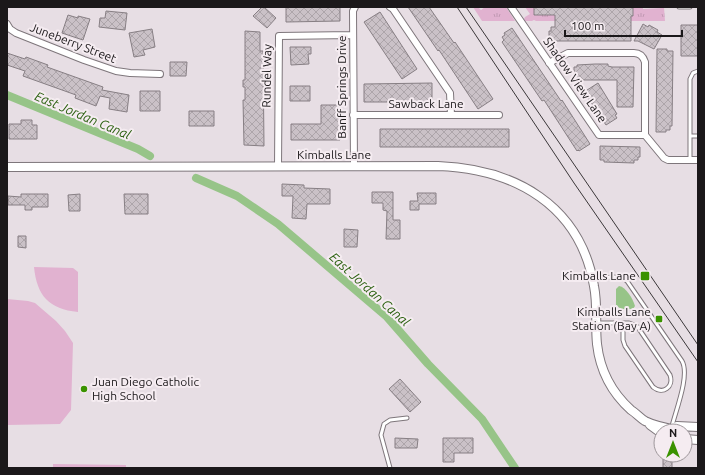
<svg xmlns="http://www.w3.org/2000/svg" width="705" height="475" viewBox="0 0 705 475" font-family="Ubuntu,sans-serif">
<defs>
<pattern id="grass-tufts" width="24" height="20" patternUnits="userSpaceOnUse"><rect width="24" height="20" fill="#e1b2d0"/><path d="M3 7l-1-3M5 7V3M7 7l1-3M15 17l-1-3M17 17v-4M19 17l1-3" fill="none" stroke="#c098b2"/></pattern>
<pattern id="building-cross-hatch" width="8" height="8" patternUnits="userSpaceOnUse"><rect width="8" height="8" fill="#cac1c7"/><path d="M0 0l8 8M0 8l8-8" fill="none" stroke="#ada5aa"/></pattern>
</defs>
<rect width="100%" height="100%" fill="#e7dee4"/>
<path fill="url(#grass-tufts)" d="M473 7H478L481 10 485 7H506L515 21H482Z
M525 7H534L576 17 632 16 633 7H643V9L662 8 664 7 665 21H536L534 20 532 21H525L524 19 525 17 530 14Z"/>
<path fill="#e1b2d0" d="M34 267 73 268 78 272V312C49 309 37 296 34 267Z
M7 299 28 301 35 303 56 321 65 331 73 343 71 410 60 424 7 425Z
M53 464 126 465V468H53Z"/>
<path fill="#97c488" d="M619 286C626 287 633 299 635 306L633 309H621L616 305V289Z"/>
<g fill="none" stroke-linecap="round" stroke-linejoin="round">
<path stroke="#97c488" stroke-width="8" d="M7 95 138 149 150 156
M196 178 237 196 278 224 387 317 428 364 482 419 515 468"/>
</g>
<path fill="url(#building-cross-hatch)" stroke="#877f84" d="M262 7H264L276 18 267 28 253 16Z
M286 7H340V21L286 22Z
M408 7H429L454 43 455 42 493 99 478 109 439 50 438 51Z
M534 7H633V16H631V41H549V31H551V27H555V15H534Z
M106 11 127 13 125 30 99 27 100 18H105Z
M380 12 417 69 402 79 364 22Z
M68 15 78 18V16L90 19 83 40 62 33Z
M643 24 648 27 649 25 658 30 657 32 662 35 654 49 638 41H634Z
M681 25H698V56H681Z
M512 28 561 101 562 100 590 144 579 151 578 150 577 151 544 100 542 101 502 42 504 40 502 37 505 35 504 33Z
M152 29 155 47 143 50 145 55 134 57 129 33Z
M245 31 260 32V51H263L264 146 244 145 243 100H245V87H243V80H245Z
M290 47H311V54H308L309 64 291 65Z
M657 49H667V51H673L672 126H670V130H666V132H656Z
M7 53 25 59 26 57 48 65 47 67 103 87 102 90 129 95 127 112 109 109 110 98 100 96 96 106 75 98 76 95 23 76 25 71 7 65Z
M170 62H187L186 76H170Z
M595 64H608V66L612 67H634L633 107H617V80H574V67H577V65Z
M432 83V102H364V84Z
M598 83 617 114 615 115 617 118 606 125 584 92Z
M290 86H310V101H290Z
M140 91H160V111H140Z
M321 105H341L340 140H291V124H321Z
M189 111H214V126H189Z
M21 120H32V125H37V139H9V124H21Z
M380 129H509V147H380Z
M600 146 640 147V157H638V160H634V163L604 162V160H600Z
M282 184 304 185V188L330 189V204H307L306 219 292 218 293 196H282Z
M372 192H393V220H400V239H386L387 211 383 210V203H372Z
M417 193H436V204H419V210H410V201H418Z
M21 194H48V207H32V210H25V205H8V196L21 197Z
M80 194V211H69L68 195Z
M124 194H148V214H125Z
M344 229 358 230 357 247H344Z
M18 236H26V248L18 247Z
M400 379 421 402 410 412 389 389Z
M395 438 418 439 417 448H395Z
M443 438H473V453H454V462H443Z
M663 459H672V468H663Z"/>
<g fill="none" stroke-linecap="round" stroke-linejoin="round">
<defs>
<path id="service" d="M679 7H690
M690 136H698
M690 160V79L693 73 698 71
M593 280C605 278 617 274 627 281L682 361C690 375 676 410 672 426
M597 323H629L637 326 670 375C674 387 663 395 653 387L625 346 623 340V323
M390 468 381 435 384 424 390 420 407 418"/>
<path id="minor" d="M390 7 393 9 450 93 451 115
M511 7 599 135H645
M7 24 10 29 16 33 84 60 116 71 130 73 160 74
M549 63 568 53H634C640 53 643 56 645 62V135
M353 115H499
M645 135 664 158 668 160H698
M278 167 279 36 352 35
M354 167 353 11 355 7"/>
<path id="tertiary" d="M7 167 438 166C515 169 580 205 594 286 598 306 595 325 597 344 600 370 611 392 631 410 636 413 640 418 645 421 657 427 671 429 683 431
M650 425 661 433
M677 426 698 427
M685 439 698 440"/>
</defs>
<use href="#service" stroke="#7e767b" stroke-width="5"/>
<use href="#minor" stroke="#7e767b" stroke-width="8"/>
<use href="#tertiary" stroke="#7e767b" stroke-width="10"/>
<use href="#service" stroke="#fff" stroke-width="3"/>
<use href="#minor" stroke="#fff" stroke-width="6"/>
<use href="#tertiary" stroke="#fff" stroke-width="8"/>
<path stroke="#3b3739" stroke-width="1" d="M457 7 574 183 698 362
M466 7 698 345"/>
</g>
<g fill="#3a9200" stroke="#f5ecf1" stroke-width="1.5">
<rect x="640" y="271" width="10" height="10" rx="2"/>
<rect x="655" y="315" width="8" height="8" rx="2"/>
<circle cx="84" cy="389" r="4"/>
</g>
<g text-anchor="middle" stroke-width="4" stroke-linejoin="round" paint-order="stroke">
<g font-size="12" fill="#1b181a" stroke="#f5ecf1">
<text transform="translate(73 43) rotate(21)" y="4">Juneberry Street</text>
<text transform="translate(267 76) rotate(-89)" y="4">Rundel Way</text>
<text transform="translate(575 80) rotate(55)" y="4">Shadow View Lane</text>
<text transform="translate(342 87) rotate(-90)" y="4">Banff Springs Drive</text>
<text x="426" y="108">Sawback Lane</text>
<text x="334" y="159">Kimballs Lane</text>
</g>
<g font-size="12" fill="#1b181a" stroke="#f5ecf1" text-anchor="end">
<text x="636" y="280">Kimballs Lane</text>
<text x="651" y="316">Kimballs Lane<tspan x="651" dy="14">Station (Bay A)</tspan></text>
<text x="92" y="386" text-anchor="start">Juan Diego Catholic<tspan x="92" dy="14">High School</tspan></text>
</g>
<g font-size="13" font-style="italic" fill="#2b6110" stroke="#f5ecf1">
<text transform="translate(83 115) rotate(23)" y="5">East Jordan Canal</text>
<text transform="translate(370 289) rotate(42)" y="5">East Jordan Canal</text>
</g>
</g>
<rect width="705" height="475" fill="none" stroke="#1b181a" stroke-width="16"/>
<g transform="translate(673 443)"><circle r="19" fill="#f5ecf1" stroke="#9e979b"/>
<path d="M0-3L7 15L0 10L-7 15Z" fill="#3a9200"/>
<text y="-6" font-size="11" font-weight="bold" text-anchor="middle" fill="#1b181a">N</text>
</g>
<path d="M565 30v6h117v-6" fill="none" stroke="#1b181a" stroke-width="2"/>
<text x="571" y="30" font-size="12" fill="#1b181a" stroke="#f5ecf1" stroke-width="3" paint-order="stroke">100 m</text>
</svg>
